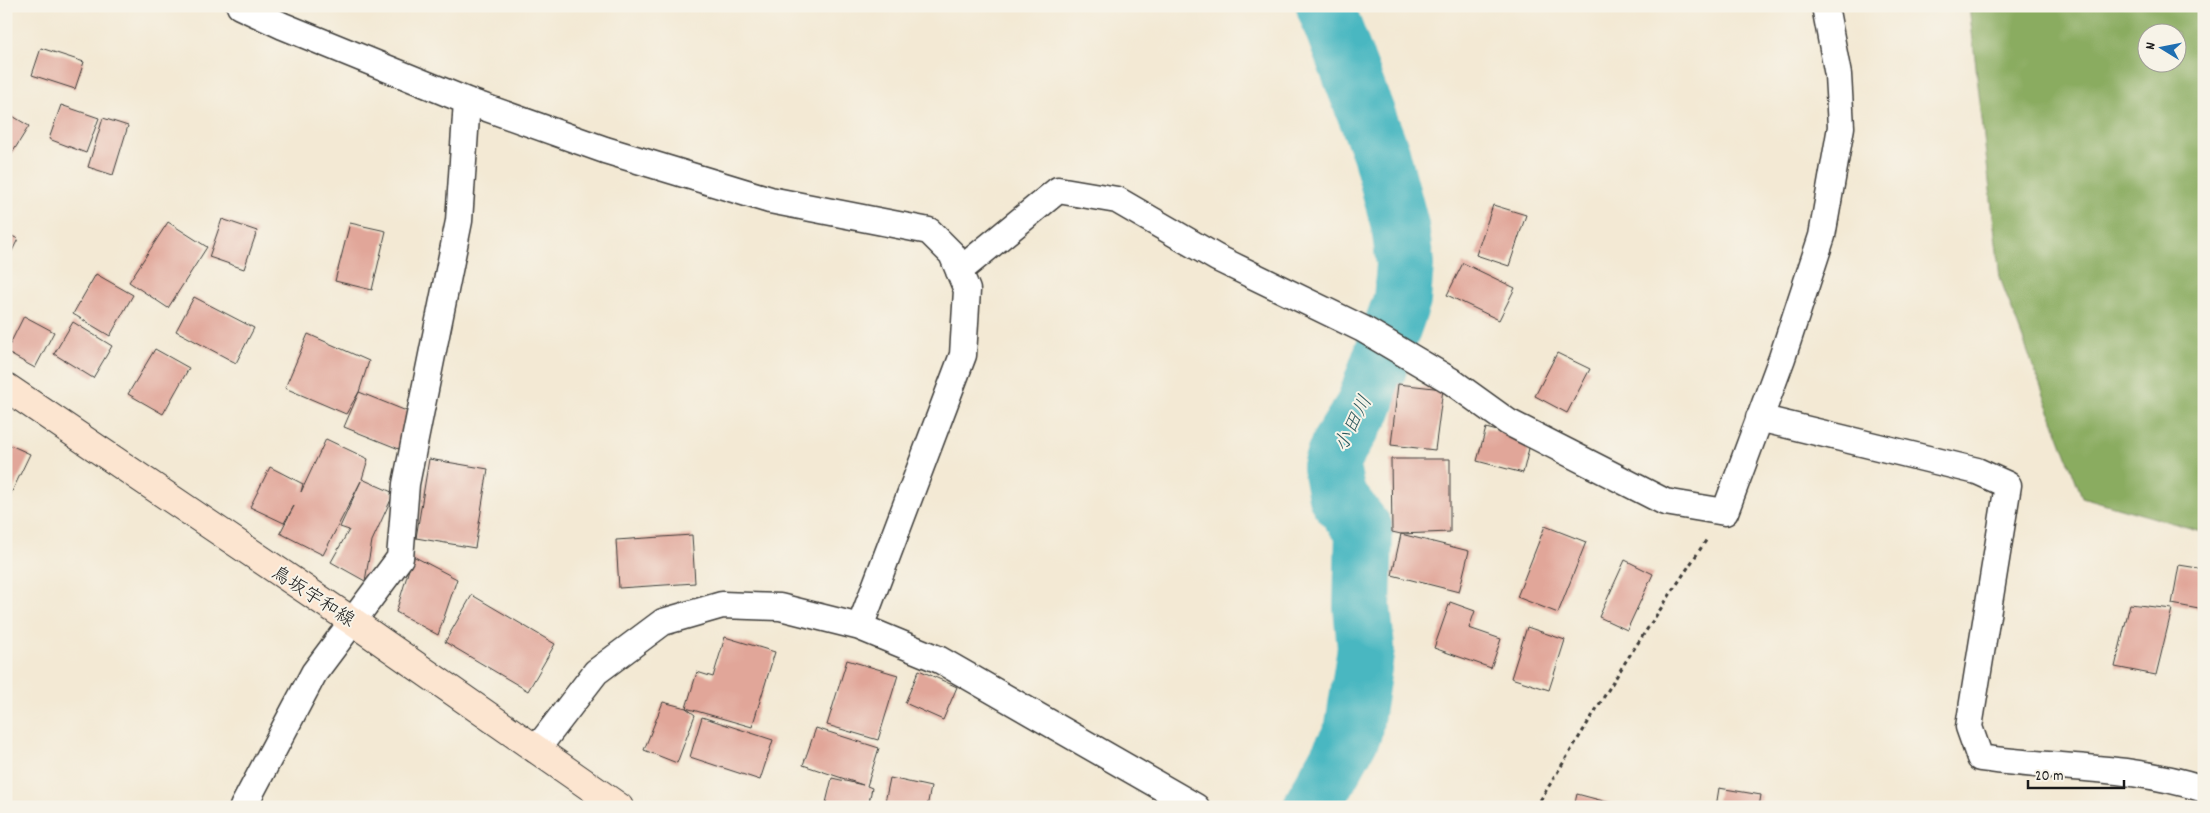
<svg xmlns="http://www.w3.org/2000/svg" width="2210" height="813" viewBox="0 0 2210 813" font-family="Dekko,'Klee One',sans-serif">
<rect width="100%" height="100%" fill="#f7f3e8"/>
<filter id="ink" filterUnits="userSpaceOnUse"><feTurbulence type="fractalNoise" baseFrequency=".02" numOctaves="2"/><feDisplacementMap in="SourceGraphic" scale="10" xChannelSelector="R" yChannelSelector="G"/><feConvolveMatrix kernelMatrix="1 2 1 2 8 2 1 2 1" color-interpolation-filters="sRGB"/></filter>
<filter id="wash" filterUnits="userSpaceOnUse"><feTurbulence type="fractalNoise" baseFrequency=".0096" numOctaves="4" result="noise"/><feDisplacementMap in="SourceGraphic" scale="20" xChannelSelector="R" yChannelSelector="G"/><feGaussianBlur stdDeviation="1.12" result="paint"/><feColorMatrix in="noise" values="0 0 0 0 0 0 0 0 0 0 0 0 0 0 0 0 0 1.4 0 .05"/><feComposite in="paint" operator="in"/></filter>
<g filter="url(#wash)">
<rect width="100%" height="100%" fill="#f3e9d4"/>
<path fill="#8aac61" stroke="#53643e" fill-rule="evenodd" d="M1969 6H2204V532L2082 497 2000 278ZM2148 32H2178V62H2148Z"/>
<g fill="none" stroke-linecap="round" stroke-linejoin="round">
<path stroke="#49b7c1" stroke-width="58" d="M1312 807 1353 732 1366 648 1362 607 1364 530 1337 496 1331 467 1339 446 1364 407 1402 300 1405 264 1400 226 1381 153 1325 6"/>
</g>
<g id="blocks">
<path fill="#e1a699" d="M41 48 84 62 75 89 32 75Z
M61 105 99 118 86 153 49 139Z
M6 112 29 126 6 163Z
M103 118 128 126 113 175 88 167Z
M1493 205 1526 215 1509 266 1476 255Z
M222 219 257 231 244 269 209 257Z
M168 222 207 247 168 308 129 282Z
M350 223 386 231 372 290 335 281Z
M6 233 18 239 6 263Z
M1463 263 1515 288 1499 320 1447 295Z
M96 274 133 295 110 336 73 314Z
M194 297 254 328 236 363 176 331Z
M24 316 54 332 35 368 6 352Z
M73 322 112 346 93 378 54 354Z
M308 334 369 361 359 392 346 414 285 388Z
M155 349 189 368 163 414 128 394Z
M1557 353 1590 369 1567 413 1535 396Z
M1398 384 1443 389 1435 450 1391 445Z
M359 392 414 414 399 449 344 427Z
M1486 428 1531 440 1523 473 1477 461Z
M326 439 368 459 362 479 394 493 372 541 365 581 331 562 349 530 340 527 361 481 323 555 280 533 294 506 284 523 250 507 270 467 303 484 301 492Z
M6 443 30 454 6 504Z
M429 459 488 469 475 548 416 538Z
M1391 459H1450V532L1401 534 1392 532Z
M1545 526 1586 542 1558 613 1517 597Z
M1401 534 1469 551 1459 592 1392 575Z
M692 535 695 583 619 588 616 540Z
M413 556 457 579 438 635 396 612Z
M1625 560 1653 574 1627 630 1599 617Z
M2179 565 2204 569V610L2172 604Z
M472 595 555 644 528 691 445 642Z
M1450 602 1475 611 1469 628 1501 639 1491 668 1434 648Z
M2130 604 2172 609 2156 675 2115 667Z
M1527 627 1565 640 1549 690 1511 678Z
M725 637 775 652 752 727 686 708 697 672 713 677Z
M847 660 898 675 878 740 827 725Z
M919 670 957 687 943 720 905 703Z
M663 702 686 708 695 715 677 763 644 750Z
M702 717 773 740 760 780 690 757Z
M816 728 879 748 867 786 872 788 868 807H825L832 778 863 785 803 765Z
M890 778 931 787 927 807H884Z
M1719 788 1761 795 1759 807H1716Z
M1577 794 1622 806V807H1574Z"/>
</g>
</g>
<g filter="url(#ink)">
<use href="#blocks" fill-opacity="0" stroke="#3c3b38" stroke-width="1"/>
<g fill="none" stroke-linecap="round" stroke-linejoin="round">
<defs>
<path id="minor" d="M240 6 283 26 467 101 605 150 770 200 929 231 952 254 967 290 963 355 860 627
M959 271 1058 190 1117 200 1217 258 1363 329 1451 381 1508 422 1665 502 1725 512 1782 358 1822 236 1841 127 1838 75 1825 6
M1759 418 1977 471 2008 485 1969 727 1980 758C2056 769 2130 765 2204 789
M536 750 596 672 663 622 722 605 780 607 860 627 940 660 1196 807
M243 807 314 673 400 558 406 484 459 221 467 101"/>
<path id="secondary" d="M6 387 352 621 619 807"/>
</defs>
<use href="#minor" stroke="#3c3b38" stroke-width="29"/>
<use href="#secondary" stroke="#3c3b38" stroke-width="30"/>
<path stroke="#3c3b38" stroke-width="3" stroke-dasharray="4 4" stroke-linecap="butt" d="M1536 807 1626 661 1707 539"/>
<use href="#minor" stroke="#fff" stroke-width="26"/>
<use href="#secondary" stroke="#fce5d0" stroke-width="28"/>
</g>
</g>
<g text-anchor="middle" stroke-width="4" stroke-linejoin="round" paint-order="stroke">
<g font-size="19" fill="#1c1c1c" stroke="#f7f3e8">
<text transform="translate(314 595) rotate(33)" y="7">鳥坂宇和線</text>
</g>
<g font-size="20" font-style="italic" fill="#2e5a5e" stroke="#f7f3e8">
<text transform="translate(1352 423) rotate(-63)" y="7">小田川</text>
</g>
</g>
<rect width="2210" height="813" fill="none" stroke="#f7f3e8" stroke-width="25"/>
<g transform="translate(2162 48) rotate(280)"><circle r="24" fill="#f7f3e8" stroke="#9f9d96"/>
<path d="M0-4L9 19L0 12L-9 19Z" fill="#1f6fb2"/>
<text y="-8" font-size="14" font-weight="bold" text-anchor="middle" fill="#1c1c1c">N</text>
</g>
<path d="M2028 780v8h96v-8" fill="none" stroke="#1c1c1c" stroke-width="2.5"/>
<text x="2035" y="780" font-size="15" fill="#1c1c1c" stroke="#f7f3e8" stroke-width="4" paint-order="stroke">20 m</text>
</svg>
